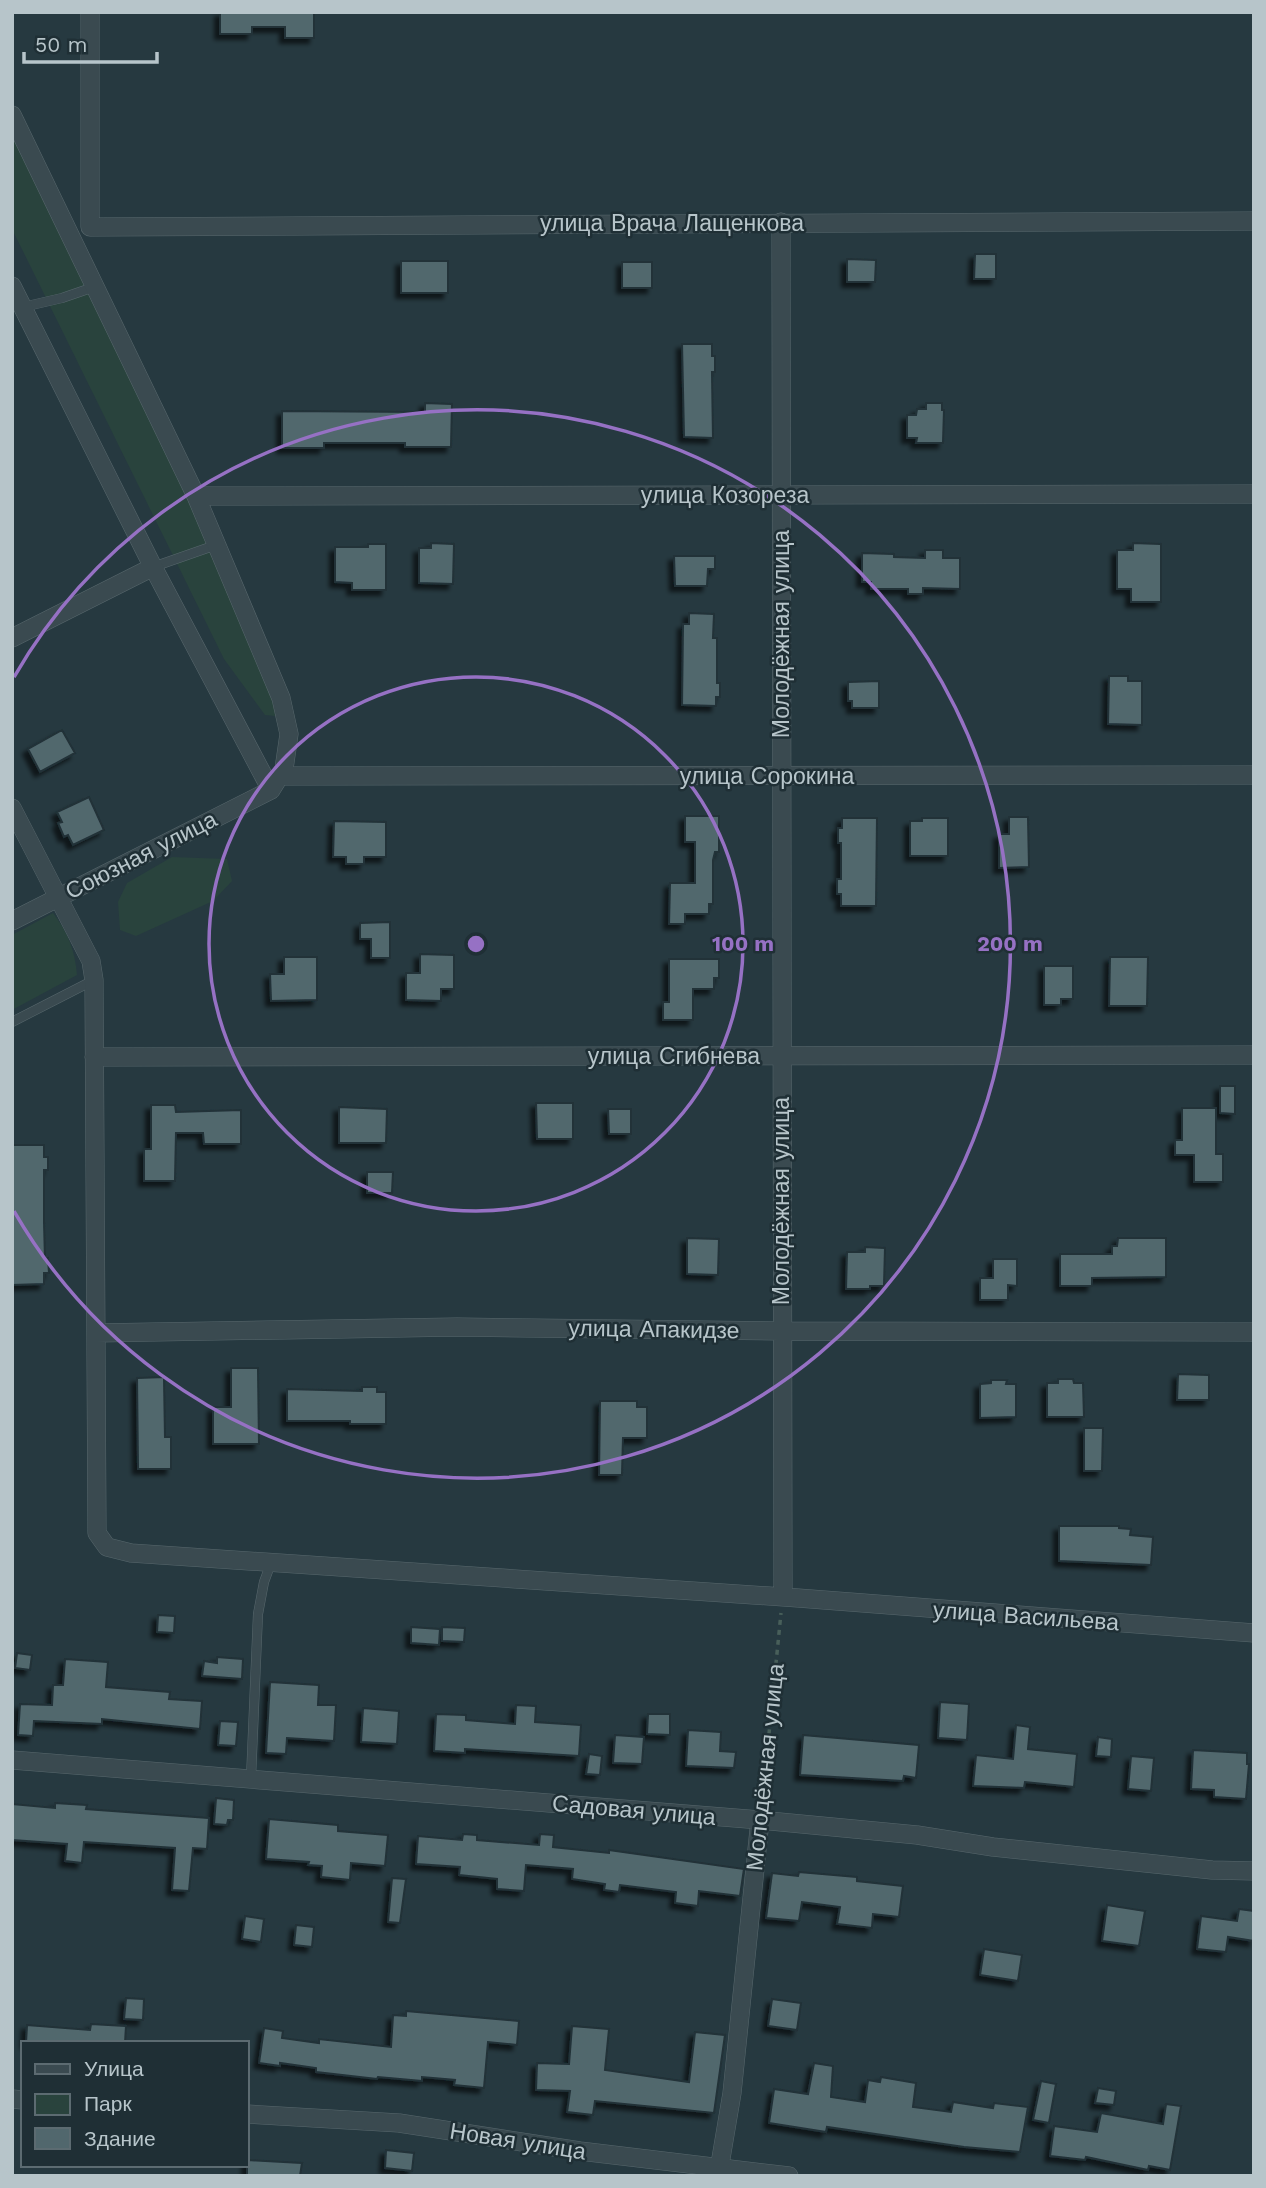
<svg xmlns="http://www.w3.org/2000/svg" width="1266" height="2188" viewBox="0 0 1266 2188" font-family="'Work Sans',sans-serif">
<defs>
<filter id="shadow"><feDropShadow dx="-5" dy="5" stdDeviation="2" flood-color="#0009"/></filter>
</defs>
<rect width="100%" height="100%" fill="#263940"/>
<path fill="#29433d" d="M12 127 212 544 274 698 275 716 265 715 224 659 12 229Z
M172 857 227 859 232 881 213 901 136 936 120 930 118 902 127 883Z
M53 913C68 932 75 951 77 975L12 1010V935Z"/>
<path fill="#51676d" stroke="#213137" stroke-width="2" filter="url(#shadow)" d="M220 12H314V38H285V27H252V34H220Z
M975 254H996V279H974Z
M847 259 876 260 875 282H847Z
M401 261H448V293H401Z
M622 262H652V288H622Z
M682 344H712V356H715V372H712L713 438 684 437Z
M425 403 452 404 451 447H405V443H324V448H282V411L425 412Z
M926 403H942V410H944L943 443H916L917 438H907V415H916L917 409H926Z
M431 543 454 544 453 584 419 583V548H431Z
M1133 543 1161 544V602H1131V589H1117V550H1133Z
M368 544H386V590H352V583L335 582V547H368Z
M925 550H943V558H960V589L923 588V594H908V589H871V582H862V553L894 554V557L925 558Z
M674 556H715V569H708L707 586H675Z
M689 613 714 614 713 638H717V683H720V697H716V706L682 705 683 624H689Z
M1109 676H1128V681H1142V725L1108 724Z
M879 681V708H852V701H848V682Z
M62 730 75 753 40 772 28 749Z
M89 797 104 830 73 845 68 835 64 837 58 823 62 822 57 812Z
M685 816H719V852H715L713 860V904H709V914H685V924H669L670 883H695V842H685Z
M1009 817H1028L1029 867 999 868V834H1009Z
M842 818H877L876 906H841V894H837V879H841V843H838V828H842Z
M922 818H948V856H910V821H922Z
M334 821 386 822V857H364V864H346V857H333Z
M390 922V958H371V939H360V923Z
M420 954 454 955V989H441V1001L406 1000V973H420Z
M284 957H317V1000L271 1001 270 974H284Z
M1110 957H1148L1147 1006H1109Z
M669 959H719V978H714V989H693V1020H663V1002H669Z
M1044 966H1073V999H1061V1005H1044Z
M1220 1086H1235V1114L1220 1113Z
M536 1103H573V1139H537Z
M151 1105H175L176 1112 241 1110V1144H204L203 1133H176L175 1181H144V1149H151Z
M339 1107 387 1109 386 1143H339Z
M1182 1108H1216V1154H1223V1182H1194V1155H1175V1140H1182Z
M608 1109H631V1134H609Z
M12 1145H44V1157H48V1170H44V1221L45 1259 48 1258 49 1273H44V1284L12 1285Z
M367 1172H393L392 1193H367Z
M687 1238 719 1239 718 1275 687 1274Z
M1118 1238H1166V1277L1092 1278V1286H1060V1254H1112V1246H1117Z
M865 1247 885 1248 884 1286H870V1289H846L847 1252H865Z
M993 1259H1017V1286L1008 1285V1300H980V1278H993Z
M231 1368H258L259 1444H213V1407H231Z
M1178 1374 1209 1375V1400H1177Z
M164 1377 165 1437H171V1469H138L137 1378Z
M1058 1379H1073L1074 1383H1083L1084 1417H1047V1383H1058Z
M991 1380H1007L1006 1384H1016V1417L980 1418V1384L991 1383Z
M362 1387H377V1392H386V1424H350V1421H287V1389L362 1391Z
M600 1401H637V1407H647V1438H623L622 1475H599Z
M1084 1428H1103L1102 1471H1084Z
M1059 1526H1119V1528L1131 1529 1130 1535 1153 1537 1151 1565 1059 1561Z
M158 1615 175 1616 174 1633 157 1632Z
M411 1627 440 1629 439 1645 411 1643Z
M442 1627 465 1628 464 1642 442 1641Z
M17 1653 32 1655 30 1670 15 1668Z
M217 1657 243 1659 242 1679 202 1676 204 1661 217 1663Z
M65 1659 108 1662 106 1687 170 1692 169 1699 202 1701 200 1729 102 1719V1724L34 1721 33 1736 18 1735 20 1704 52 1705 53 1685H63Z
M270 1682 319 1685 318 1705H336L334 1741 287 1738 286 1754 266 1753Z
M940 1702 969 1704 967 1740 938 1738Z
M516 1705 536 1706 535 1722 581 1725 579 1756 465 1749V1753L434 1751 436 1714 466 1715V1720L515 1724Z
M363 1708 399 1711 397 1744 361 1742Z
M648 1714H670V1735L647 1734Z
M220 1721 238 1722 236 1746 218 1745Z
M1016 1725 1030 1727 1028 1749 1077 1754 1074 1787 1025 1782 1024 1788 973 1786 976 1755 1013 1759Z
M688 1730 721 1732 720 1751 736 1752 734 1768 686 1766Z
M615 1735 644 1737 642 1764 613 1763Z
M803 1735 919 1745 916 1778 904 1776 903 1781 800 1775Z
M1098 1737 1112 1739 1111 1757 1096 1756Z
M1193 1750 1247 1753V1764H1249L1246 1799 1214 1797V1790L1191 1789Z
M589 1754 602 1756 600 1775 586 1774Z
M1131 1756 1154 1758 1151 1791 1128 1789Z
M216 1798 234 1800 233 1820H228L227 1825 214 1824Z
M55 1803 87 1805 86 1809 209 1818 207 1849 193 1848 189 1891 172 1890 175 1848 84 1842 82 1863 65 1861 67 1844 12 1840V1804L55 1808Z
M269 1819 338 1825V1831L388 1835 385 1866 351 1863 350 1880 321 1877 322 1866 308 1865 309 1862 266 1859Z
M463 1834 477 1835V1840L539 1845 540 1834 554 1835 553 1847 609 1853V1850L744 1869 740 1896 699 1891 698 1906 675 1903 676 1892 620 1885 619 1892 604 1890 605 1884 572 1879 573 1869 526 1865 524 1891 497 1889V1879L459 1875 460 1867 416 1864 418 1836 462 1840Z
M799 1872 857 1877V1881L903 1886 899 1917 873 1914 872 1928 837 1924 840 1907 802 1902 799 1921 766 1918 772 1873 798 1876Z
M392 1878 406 1879 400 1923 388 1922Z
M1107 1905 1145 1911 1139 1946 1102 1941Z
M1239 1909 1254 1911V1941L1228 1937 1226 1952 1197 1949 1201 1916 1237 1921Z
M245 1916 264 1919 261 1942 242 1939Z
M296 1925 314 1927 312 1947 294 1945Z
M984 1949 1022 1955 1018 1981 980 1975Z
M126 1998 144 1999 143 2020 124 2019Z
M772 1999 801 2003 797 2030 768 2026Z
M406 2011 519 2021 517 2045 488 2042 484 2088 454 2085 455 2080 422 2077V2081L378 2077 377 2079 316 2072V2068L280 2063V2066L259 2063 264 2028 283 2031 282 2038 319 2043V2039L391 2047 393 2015 406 2016Z
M91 2024 126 2026 125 2043H26L27 2025 90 2030Z
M572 2026 609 2029 605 2070 689 2082 695 2032 725 2035 714 2113 595 2101 593 2115 567 2112 570 2091 536 2090 537 2063 569 2064Z
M814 2063 833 2066 831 2097 865 2102 868 2080 880 2082 881 2077 916 2083 913 2107 951 2112 953 2102 993 2108 994 2103 1028 2107 1020 2152 964 2147 827 2127 826 2132 769 2123 774 2089 808 2094Z
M1041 2081 1056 2084 1049 2123 1033 2120Z
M1098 2088 1116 2091 1114 2105 1095 2103Z
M1166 2104 1181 2106 1170 2170 1149 2166 1148 2170 1086 2157 1085 2160 1050 2156 1054 2126 1097 2132 1101 2113 1163 2124Z
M386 2150 414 2153 412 2171 385 2168Z
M247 2160 302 2163 300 2176H247Z"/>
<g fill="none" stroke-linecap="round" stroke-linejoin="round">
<defs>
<path id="lane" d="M23 307 62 298 94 287
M153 567 216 545
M12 1022 94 980
M251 1778 258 1614 264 1582 271 1563"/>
<path id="street" d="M90 12V227L1254 221
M12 115 196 496 281 698 289 734 284 769 271 790
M781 222 783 1597
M12 286 153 567 271 790
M196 496 1254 494
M12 638 153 567
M279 776 1254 775
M12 808 91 961 94 980 97 1533 107 1547 131 1553 798 1598 1254 1633
M12 921 271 790
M94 1057 1254 1055
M96 1333 457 1327 781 1331 1254 1332
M12 1760 760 1820 917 1835 993 1847 1212 1870 1254 1871
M12 2099 23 2100
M247 2114 399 2123 580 2151 789 2176
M718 2176 732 2093 760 1820"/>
</defs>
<use href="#lane" stroke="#58686d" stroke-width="10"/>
<use href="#street" stroke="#58686d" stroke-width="19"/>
<path stroke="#485f5a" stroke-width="3.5" stroke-dasharray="5 5" stroke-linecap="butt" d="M762 1804 781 1613"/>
<use href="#lane" stroke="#3a4a50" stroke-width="9"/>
<use href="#street" stroke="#3a4a50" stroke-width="18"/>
</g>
<g fill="none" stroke="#9671c4" stroke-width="3.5">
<circle cx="476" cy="944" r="267"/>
<path d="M14 677A534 534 0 1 1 14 1211"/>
</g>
<g text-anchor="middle" stroke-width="5" stroke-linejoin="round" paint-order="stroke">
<g font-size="23" fill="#b7c5ca" stroke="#1f2f35">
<text x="672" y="231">улица Врача Лащенкова</text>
<text x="725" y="503">улица Козореза</text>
<text transform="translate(781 634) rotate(-90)" y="8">Молодёжная улица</text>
<text x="767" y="784">улица Сорокина</text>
<text transform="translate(141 855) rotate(-27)" y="8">Союзная улица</text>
<text x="674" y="1064">улица Сгибнева</text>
<text transform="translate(781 1201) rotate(-90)" y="8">Молодёжная улица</text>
<text transform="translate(654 1329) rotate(1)" y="8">улица Апакидзе</text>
<text transform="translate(1026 1616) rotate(4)" y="8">улица Васильева</text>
<text transform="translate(765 1767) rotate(-84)" y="8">Молодёжная улица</text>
<text transform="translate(634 1810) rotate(5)" y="8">Садовая улица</text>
<text transform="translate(518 2141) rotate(9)" y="8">Новая улица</text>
</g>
</g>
<circle cx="476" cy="944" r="10" fill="#9671c4" stroke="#1f2f35" stroke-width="3.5"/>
<g font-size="21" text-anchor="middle" font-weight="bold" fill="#9671c4" stroke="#1f2f35" stroke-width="5" stroke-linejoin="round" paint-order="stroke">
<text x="743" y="951">100 m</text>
<text x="1010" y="951">200 m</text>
</g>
<rect width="1266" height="2188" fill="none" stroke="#b7c5ca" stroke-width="28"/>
<rect x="21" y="2041" width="228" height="126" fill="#1f2f35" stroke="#5c6b71" stroke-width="2"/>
<rect x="35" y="2064" width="35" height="10" fill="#3a4a50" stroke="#5c6b71" stroke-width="2"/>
<text x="84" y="2076" font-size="21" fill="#b7c5ca">Улица</text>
<rect x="35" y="2094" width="35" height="21" fill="#29433d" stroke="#5c6b71" stroke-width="2"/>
<text x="84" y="2111" font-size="21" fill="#b7c5ca">Парк</text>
<rect x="35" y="2128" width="35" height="21" fill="#51676d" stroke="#5c6b71" stroke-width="2"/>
<text x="84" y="2146" font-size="21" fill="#b7c5ca">Здание</text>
<path d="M24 52v10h133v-10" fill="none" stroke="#b7c5ca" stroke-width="3.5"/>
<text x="35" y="52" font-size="21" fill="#b7c5ca" stroke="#1f2f35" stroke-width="5" paint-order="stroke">50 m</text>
</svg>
